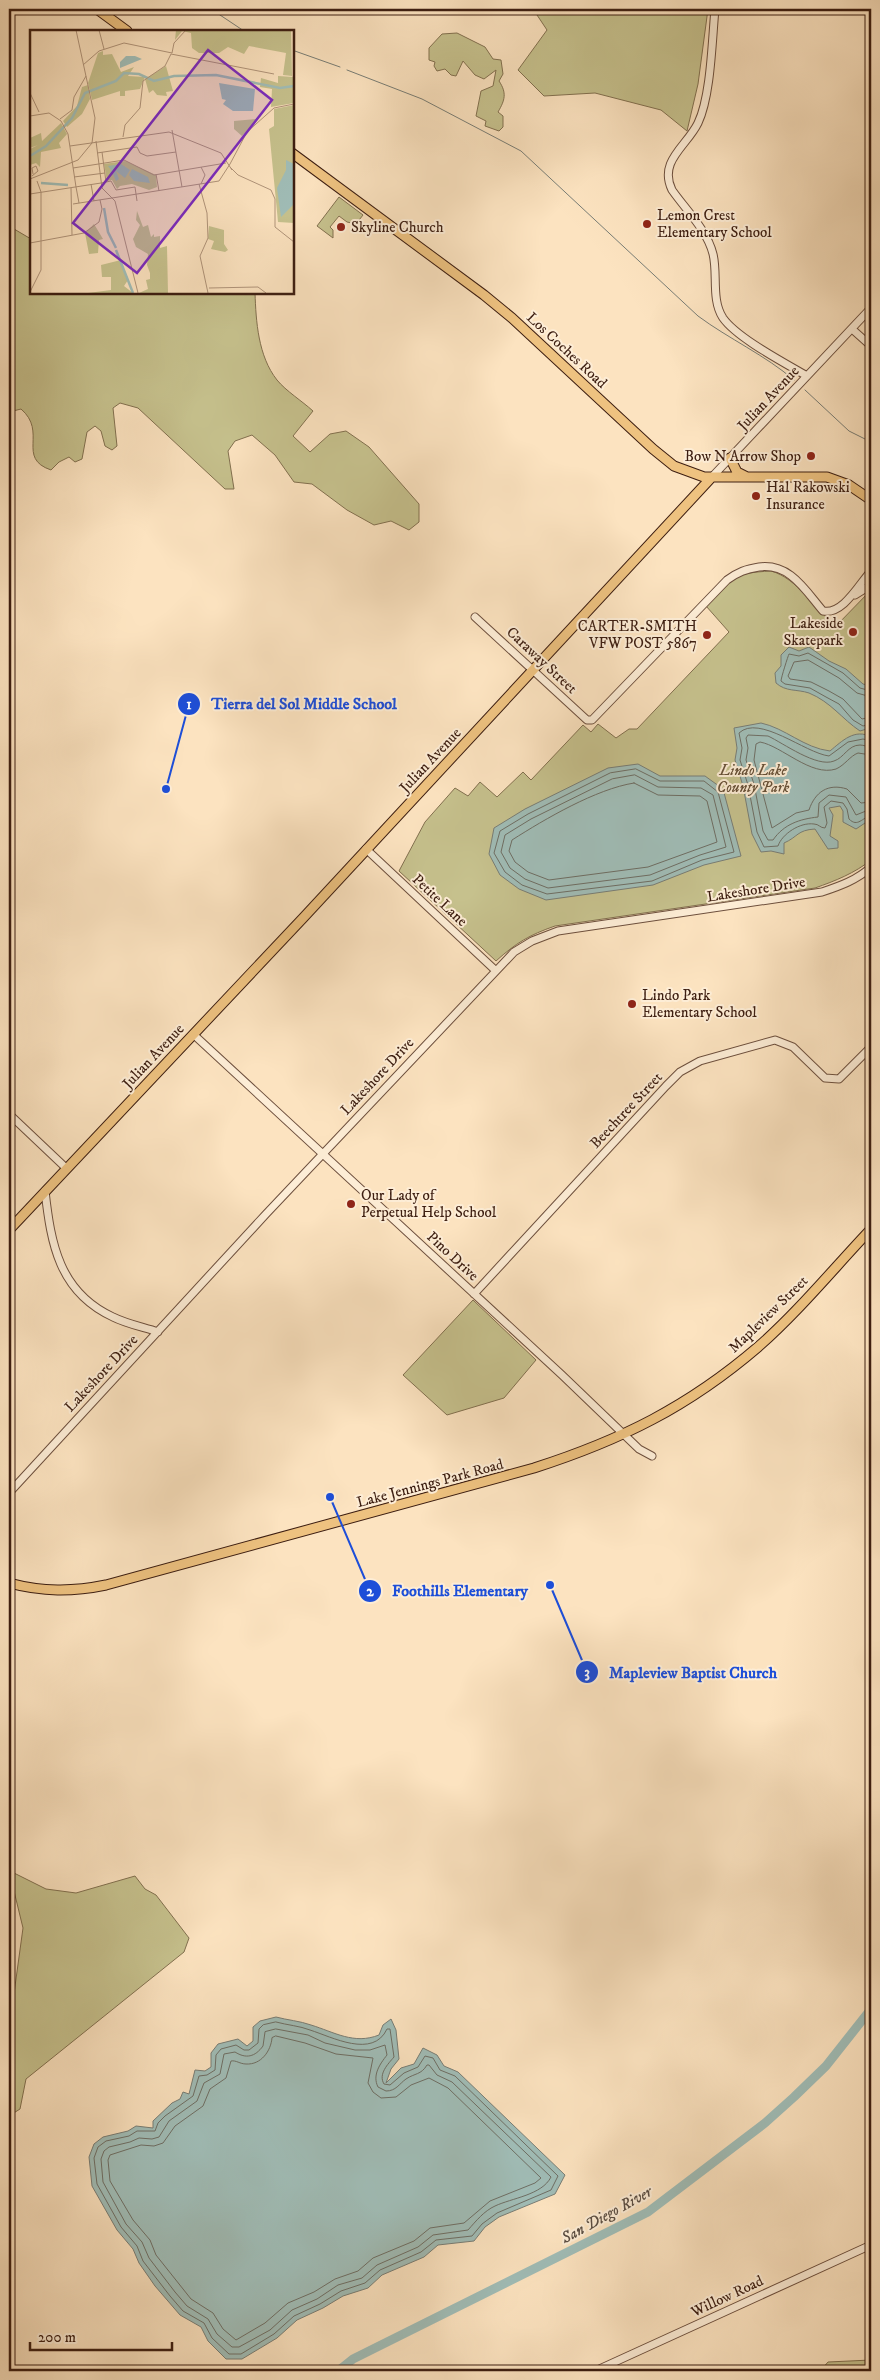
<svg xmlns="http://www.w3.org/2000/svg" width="880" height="2380" viewBox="0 0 880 2380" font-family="'IM FELL DW Pica',serif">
<rect width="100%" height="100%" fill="#fce3c0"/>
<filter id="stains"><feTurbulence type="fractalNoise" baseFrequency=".004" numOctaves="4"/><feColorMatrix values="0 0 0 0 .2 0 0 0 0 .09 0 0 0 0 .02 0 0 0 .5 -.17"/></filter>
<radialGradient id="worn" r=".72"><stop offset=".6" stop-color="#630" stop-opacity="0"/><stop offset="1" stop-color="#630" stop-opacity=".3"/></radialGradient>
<path fill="#c6c18d" stroke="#82704f" d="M533 9H708L698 84 687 131 661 110 595 93 544 96 518 70 547 30Z
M457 33 485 47 493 59 501 60 503 74 499 81C507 93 505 100 498 112L503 116V127L499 131 485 126 486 121 476 116 481 91 493 86 496 70 484 79 475 75 463 61 456 76 451 75 445 69 437 71 434 66 435 62 429 60V48L442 34Z
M339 197 363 215 356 224 347 222 339 216 330 227 333 230V238L317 226Z
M9 226 31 239V292L255 293C256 321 258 356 277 380 286 391 302 401 313 411L293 436 310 452 330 434 346 431 369 447 419 504V522L409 530 391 521 374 525 347 510 312 484 294 482 275 455 252 435 235 441 228 451 234 489H225L138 408 120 403 113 408 117 446 112 450 105 446 101 431 95 426 87 432 82 459 75 462 69 457 59 462 51 470C16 458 48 432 21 409L9 412Z
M771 571C797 578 815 609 836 626L871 590V860C855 873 835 881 815 888L555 926C529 935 516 943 496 961L399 871 425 822 455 788 468 796 480 782 497 797 523 772 531 780 583 725 591 732 598 724 616 738 629 729H637L729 632 706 606C731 578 733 573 771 571Z
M473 1300 536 1360 504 1398 447 1415 403 1375Z
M14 1873 46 1889 76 1893 135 1876 145 1889 156 1895 189 1938 184 1952 26 2079 20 2109 9 2116V2030L23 1928 14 1891Z
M871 2360V2371H820L828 2362Z"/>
<path fill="#a0bdb7" stroke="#787d75" d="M789 647 799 651 809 647 829 661 846 669 863 684 871 686 870 728 860 731C842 719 831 702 809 693 797 689 786 692 776 683L775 673 781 666V655Z
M761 723C785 728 804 748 830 751 842 741 855 728 871 737V819L856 829 843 822V811L840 806 829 808 833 815 830 836 838 841V848L828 849 815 829C797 830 798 837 784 843V854L771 851 761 852 752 834 743 786 735 760 737 748 734 728Z
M638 764 660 776H705L723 789 741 856 704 865 653 885 546 900 519 889 500 875 489 854 494 828 525 809 608 768Z
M276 2017C287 2020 300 2021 311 2025 334 2032 354 2045 379 2035L383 2025 391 2019 396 2030 399 2059 391 2069 386 2083 401 2068 414 2064 423 2048 437 2055 444 2066 458 2072 565 2175 555 2194 499 2217 485 2227 474 2241 438 2245 424 2257 382 2275 368 2288 343 2296 323 2308 297 2320 277 2338 242 2359H226L208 2341 201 2327 180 2315 155 2286 139 2263 133 2249 117 2230 92 2186 89 2157 94 2144 103 2137 128 2131 136 2126 153 2128V2121L172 2103 180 2099 183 2092 189 2094 195 2070 205 2071 211 2067V2053L218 2044 238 2039 247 2046 253 2041V2027L260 2021Z"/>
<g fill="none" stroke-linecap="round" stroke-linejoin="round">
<path stroke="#6e6e64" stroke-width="1" d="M871 691 860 688 843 673 808 653 799 656 789 654C788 656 781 678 781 681L785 684 810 688 826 697 839 704 853 720 863 726 871 724
M871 697 857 693 839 678 808 660 794 662 788 676 790 679 811 682 829 691 843 699 862 719 871 717
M871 741 863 739 848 742 829 756C805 753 759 714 739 733L742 748 740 760 748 785 757 832 764 847 778 846C782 834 800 822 814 824 819 824 820 828 825 828L827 823 824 807 831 801 843 803 847 809 849 819C858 828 862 817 871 816
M871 747C867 747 864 745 860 745 848 745 844 758 834 761 817 768 783 743 768 736L748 735 746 738 748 748 746 760 754 784 763 831 768 840H773C784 824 800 819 818 817L819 803 829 795 846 797 856 815 871 809
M871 755 858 753C850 756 845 765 836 769 811 777 782 746 760 742L756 744 754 760 772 828 796 813 809 810C815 792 828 783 847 789L861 803 871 802
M636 769 660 781H704L718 792 734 852 702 860 652 881 547 894 522 885 505 872 494 853 500 831 528 814 610 773Z
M635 775 658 787 701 788 713 795 726 847 700 855 650 875 548 888 525 879 510 868 501 852 505 835 531 819 612 779Z
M634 783 658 795 700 796 707 801 717 842 648 867 549 880 528 872 515 862 509 851 512 840C545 819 596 789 634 783Z
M276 2022C287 2025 300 2026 310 2030 332 2037 373 2059 387 2029H390L394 2057C388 2064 378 2074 384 2084L390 2085 404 2073 418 2067 425 2056 433 2058 440 2070 455 2076 558 2176 551 2190 497 2213 482 2224 472 2236 436 2240 421 2252 380 2270 365 2283 341 2291 320 2304 294 2316 274 2334 241 2354H229L212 2338 204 2323 183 2311 170 2296 143 2261 137 2246 121 2227 97 2184 94 2158 98 2147 106 2141 129 2136 137 2131H155L158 2123 165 2116 193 2096 199 2076 207 2075 215 2070 216 2055 221 2049 236 2045 244 2050H249L258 2043 259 2029 263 2025Z
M276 2029 308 2035 325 2043 355 2050H370L385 2045 387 2055C380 2064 372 2075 378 2087L386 2091C396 2091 399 2084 406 2079 415 2073 421 2075 427 2065H429L437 2075 452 2082 551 2177C542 2195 512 2198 495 2206 484 2211 476 2221 468 2230L433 2235 418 2247 377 2265 362 2278 338 2285 317 2299 292 2310 270 2330 239 2347H232L217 2334 208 2319 187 2306 175 2292 149 2258 142 2242 126 2224 103 2182 101 2159 104 2151 109 2147 130 2142 139 2138 152 2139 159 2137 169 2121 197 2101 204 2083 220 2074 224 2054 235 2052C246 2059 255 2057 263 2046L265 2032Z
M276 2036 305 2043 336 2054 373 2058 368 2083 373 2092 381 2098 396 2097 411 2085 429 2078 448 2088 541 2178 535 2183 490 2201 464 2223 430 2228 414 2241 373 2258 358 2271 335 2279 314 2292 288 2303 265 2323 236 2340 223 2329 213 2313 191 2299 156 2255 150 2240 133 2220 110 2181 108 2160 110 2155 141 2145 154 2146 163 2143 175 2126 203 2106 210 2089 226 2078 231 2061C236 2060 240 2064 246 2064 261 2065 271 2051 272 2038Z"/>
<path stroke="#787d75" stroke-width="1" d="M211 9 244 31
M292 50 340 67
M347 70 422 99 521 151 698 316C729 339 765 355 794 380
M805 390 849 431 871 442"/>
<path stroke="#a0bdb7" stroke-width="9" d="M338 2371 353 2359 648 2212 765 2123 794 2097 826 2066 871 2009"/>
<defs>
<path id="minor" d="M715 9C712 40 711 96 698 123 687 146 658 161 672 190 686 210 707 230 713 254 718 274 711 300 723 318 737 338 785 363 807 376
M852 329 871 346
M711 478 871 308
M855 595 871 585
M475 617 587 720H592L727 580C738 572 746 569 759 567 790 563 805 590 823 611 843 615 859 584 871 571
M366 849 495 970
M193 1034 562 1375 639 1449 652 1456
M9 1114 66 1168
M45 1191C51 1244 59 1292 113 1317 127 1324 143 1327 158 1332
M474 1294 666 1086 680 1072 700 1061 775 1040 793 1047 825 1078 839 1079 871 1047
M9 1493 266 1214 514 952 532 941 558 931 822 892C840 886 857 880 871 867
M595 2371 871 2245"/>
<path id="major" d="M97 9 127 31
M292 153 484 295 512 318 653 449 674 466 704 477H827L849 485 871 500
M730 458 737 472 747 477
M9 1230 304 917 711 478
M9 1583C43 1592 72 1592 106 1585L534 1468C621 1440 688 1407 758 1347 799 1311 834 1268 871 1229"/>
</defs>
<use href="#minor" stroke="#6d4f3d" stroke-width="9"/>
<use href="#major" stroke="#3d1e11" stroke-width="11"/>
<use href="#minor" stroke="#fdedd6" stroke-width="7"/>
<use href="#major" stroke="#eec280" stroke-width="9"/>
</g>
<g fill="#8f2418" stroke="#fdedd6" stroke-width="2">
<circle cx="647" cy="224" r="5"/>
<circle cx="341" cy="227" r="5"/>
<circle cx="811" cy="456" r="5"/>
<circle cx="756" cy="496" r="5"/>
<circle cx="853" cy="632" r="5"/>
<circle cx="707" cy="635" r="5"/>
<circle cx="632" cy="1004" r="5"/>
<circle cx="351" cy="1204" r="5"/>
</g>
<g text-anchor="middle" stroke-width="4" stroke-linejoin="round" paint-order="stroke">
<g font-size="15" fill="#3d1e11" stroke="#fdedd6" text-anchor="start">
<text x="657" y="220">Lemon Crest<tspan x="657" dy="17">Elementary School</tspan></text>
<text x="351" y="232">Skyline Church</text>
<text x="801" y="461" text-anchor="end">Bow N Arrow Shop</text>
<text x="766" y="492">Hal Rakowski<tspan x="766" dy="17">Insurance</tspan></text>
<text x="843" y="628" text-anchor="end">Lakeside<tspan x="843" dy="17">Skatepark</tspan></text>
<text x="697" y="631" text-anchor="end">CARTER-SMITH<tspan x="697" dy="17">VFW POST 5867</tspan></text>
<text x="642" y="1000">Lindo Park<tspan x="642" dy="17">Elementary School</tspan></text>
<text x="361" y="1200">Our Lady of<tspan x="361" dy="17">Perpetual Help School</tspan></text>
</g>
<g font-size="15" fill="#3d1e11" stroke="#fdedd6">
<text transform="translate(567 350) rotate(43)" y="5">Los Coches Road</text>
<text transform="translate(768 398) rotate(-47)" y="5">Julian Avenue</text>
<text transform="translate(542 660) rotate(43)" y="5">Caraway Street</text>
<text transform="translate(430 760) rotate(-47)" y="5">Julian Avenue</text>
<text transform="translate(756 889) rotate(-9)" y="5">Lakeshore Drive</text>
<text transform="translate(440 900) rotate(43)" y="5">Petite Lane</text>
<text transform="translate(153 1056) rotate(-47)" y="5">Julian Avenue</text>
<text transform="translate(377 1076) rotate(-47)" y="5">Lakeshore Drive</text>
<text transform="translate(626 1110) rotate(-47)" y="5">Beechtree Street</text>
<text transform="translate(453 1256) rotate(43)" y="5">Pino Drive</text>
<text transform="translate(768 1314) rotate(-44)" y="5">Mapleview Street</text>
<text transform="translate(101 1373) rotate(-47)" y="5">Lakeshore Drive</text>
<text transform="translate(430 1483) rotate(-15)" y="5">Lake Jennings Park Road</text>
<text transform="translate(727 2296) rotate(-25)" y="5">Willow Road</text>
</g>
<g font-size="15" font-style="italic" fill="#664f36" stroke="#fdedd6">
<text x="753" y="775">Lindo Lake<tspan x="753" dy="17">County Park</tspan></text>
</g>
<g font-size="16" font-style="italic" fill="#5b4e43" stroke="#fdedd6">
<text transform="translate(606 2214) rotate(-29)" y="6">San Diego River</text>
</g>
</g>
<g transform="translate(30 30)">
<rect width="264" height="264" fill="#fce3c0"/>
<path d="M146 0H261L262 46 253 45 256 23 219 16 214 24 198 17 189 23H169L162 18 161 3 152 1 145 10ZM73 21V25L82 24 91 42 104 37 98 46 115 47 110 59 95 61V66H90V61L62 70 58 53 68 23ZM136 36 143 61 136 62 137 66 127 65 123 60 119 63 115 49ZM248 46 264 47V73L241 77 242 59 230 57 231 48 248 53ZM58 55 60 69 52 84 37 97 33 91 47 76 52 57ZM264 75V193L248 192 239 99 244 96V79ZM227 89 212 106 204 99V91ZM31 93 37 104 29 113 31 118 11 122 10 137 6 133 0 135V119L8 115 0 118V108L11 103 12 111ZM95 131 126 145 127 157 119 160 102 154 90 156 87 159 82 150 77 151 74 134ZM107 181 113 197 118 195 121 207 124 204V207L130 206V218L137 216 138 263H109L118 259 116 250 120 249V243L117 235 118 224 106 217 103 209 110 195 106 190ZM64 194 73 209 69 210 68 223 59 224 55 203ZM179 196 194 200V214L198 220 195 222 181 219 184 211 178 209ZM91 230 98 250 94 256 103 263H58L81 260V247H72L71 235Z" fill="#c6c18d"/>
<path d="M96 26H105L112 29 90 38V32ZM189 53 225 59 223 81H203L193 74 196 70 192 69ZM256 130 264 134V174L251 187 247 158 256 140ZM91 134 100 140 95 148 86 141 89 149 86 151 83 144 79 146 81 140 78 136ZM102 139 118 147 120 153 104 151 99 145Z" fill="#a0bdb7"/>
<path fill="none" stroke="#a0bdb7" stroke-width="2.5" d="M0 126 16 116 42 88 55 63 86 51 94 43 109 44 124 51 144 46 186 45 250 58 264 56M11 153 38 155M74 178 78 202 86 218M86 220 103 263"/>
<path fill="none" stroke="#b0947a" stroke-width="1" d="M46 0 65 88 62 113M69 0 74 19M141 24 244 44M53 35 69 21 94 13 142 23 144 13 156 0M0 63 9 82M0 86 19 83 31 91 38 104 46 157M30 89 42 80 44 67 56 46M142 100 152 157M93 107 95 95 110 78 113 51 135 36 141 24M66 111 72 158 85 171 108 263M40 116 139 102 191 123 202 140M72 122 76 152M67 123 107 117 110 123 117 126 146 122M200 134 217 102 244 78 264 74M171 137 175 145 171 154M200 137 208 145 241 160 245 169V197L264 212M43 138 94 130 124 145 196 133M126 144 129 161M2 146 8 141 6 136 2 138 3 144M44 147 75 143M0 149 48 130 62 113M71 153 81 151 86 160 105 157 107 171M61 154 64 171M169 154 177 183 178 208 170 226 178 263M46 157 49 173M41 158 42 205M0 164 71 153M82 168 189 151 200 134M43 174 82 168M0 213 54 203 69 192 72 179 70 170M179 258 228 257 236 263M0 262 11 240V162L7 151"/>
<path fill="#7b2cbf" fill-opacity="0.15" stroke="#7b2cbf" stroke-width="2.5" d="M178 20 242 70 107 243 43 193Z"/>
<rect width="264" height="264" fill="none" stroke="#3d1e11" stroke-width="2.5"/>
</g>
<path fill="none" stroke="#1d4ed8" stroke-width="2" d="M166 789L189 704M330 1497L370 1591M550 1585L587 1672"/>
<g fill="#1d4ed8" stroke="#fdedd6" stroke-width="2">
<circle cx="166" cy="789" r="5"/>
<circle cx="330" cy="1497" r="5"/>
<circle cx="550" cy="1585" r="5"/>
<circle cx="189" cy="704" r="12"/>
<circle cx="370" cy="1591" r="12"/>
<circle cx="587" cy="1672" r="12"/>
</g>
<g font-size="15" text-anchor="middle" font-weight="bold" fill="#fff">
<text x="189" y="709">1</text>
<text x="370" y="1596">2</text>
<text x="587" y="1677">3</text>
</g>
<g font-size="16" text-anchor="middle" font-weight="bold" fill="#1d4ed8" stroke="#fdedd6" stroke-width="4" stroke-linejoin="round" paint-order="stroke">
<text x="304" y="709">Tierra del Sol Middle School</text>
<text x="460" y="1596">Foothills Elementary</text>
<text x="693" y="1678">Mapleview Baptist Church</text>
</g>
<rect width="880" height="2380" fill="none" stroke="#fce3c0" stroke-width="30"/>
<rect x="10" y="10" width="860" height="2360" fill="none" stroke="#3d1e11" stroke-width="2.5"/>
<rect x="15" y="15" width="850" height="2350" fill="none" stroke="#3d1e11"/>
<path d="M30 2342v8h142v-8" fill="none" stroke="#3d1e11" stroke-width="2.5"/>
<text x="38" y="2342" font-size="15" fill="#3d1e11" stroke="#fdedd6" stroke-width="4" paint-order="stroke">200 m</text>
<rect width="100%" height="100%" filter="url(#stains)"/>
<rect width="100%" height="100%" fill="url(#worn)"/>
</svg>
